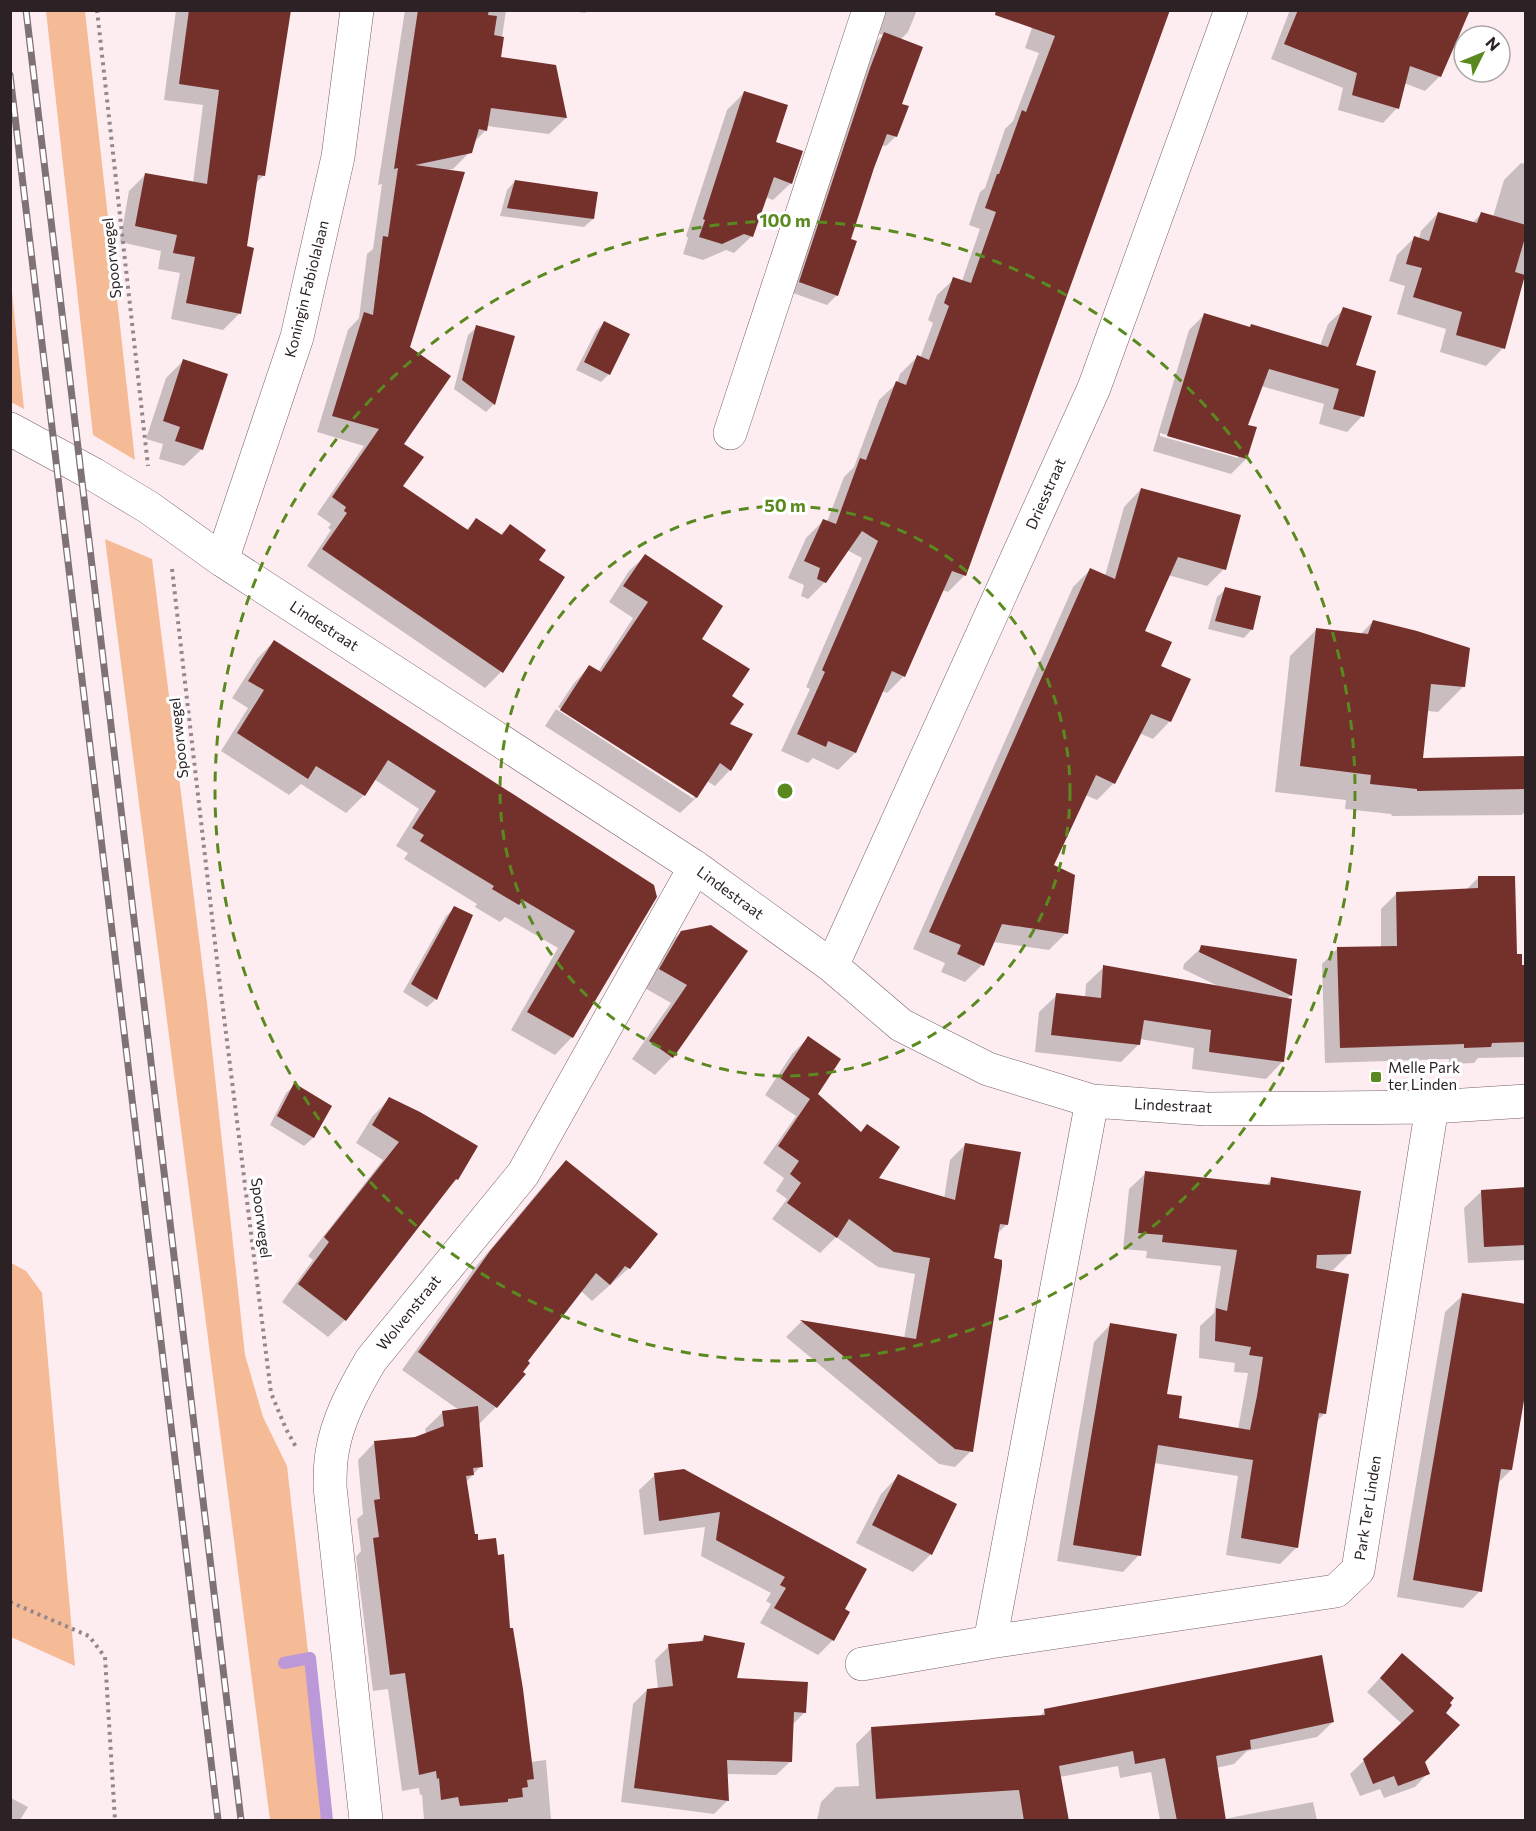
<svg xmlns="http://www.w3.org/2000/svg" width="1536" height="1831" viewBox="0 0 1536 1831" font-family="Commissioner,sans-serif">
<rect width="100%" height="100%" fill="#fdedf1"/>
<path fill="#f5ba96" d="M46 11H85L135 460 93 435Z
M10 282H11L24 409 11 402Z
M105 539 152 559 207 1003 245 1355 263 1417 287 1466 327 1820H270Z
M11 1263 26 1271 42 1293 75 1666 11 1637Z"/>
<path fill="#0003" fill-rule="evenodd" d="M176 10H289L264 175 255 184 245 248 239 314 223 330 171 319 180 273 158 269 161 251 120 242 129 191 145 175 193 183 203 105 164 100Z
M405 10H506L499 58 555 67 566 118 549 134 487 126 486 130 473 143 470 152 453 169 446 170 408 347 401 487 466 530 476 520 500 535 510 526 501 672 485 688 307 566 331 530 328 528 331 524 317 514 364 446 317 432 348 330 359 318 367 254 373 249 382 184 378 185Z
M564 10H588L585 13Z
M881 10H917L908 32 900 40V104L896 136 886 146 881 145 849 240 837 295 827 305 790 292 874 44 883 35 876 33Z
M1038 10H1168L965 575 948 592 942 590 904 676 887 693 882 691 855 753 838 770 813 758 808 763 781 751 810 689 806 687 862 558 847 550 825 582 808 599 801 596 804 585 788 578 806 538 823 521 827 522 844 477 854 467 879 400 897 383 900 374 917 357 920 358 933 323 928 320 937 295 954 279 962 281 980 229 969 225 980 192 985 188 1005 129 1013 121 1039 53 1025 48Z
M1290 10H1469L1455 47 1451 50 1440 76 1425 91 1404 83 1397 108 1383 123 1338 110 1343 88 1271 59Z
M745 92 774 143 791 183 773 200 765 197 752 236 734 253 726 250 703 260 683 254 688 238 686 236 727 110Z
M1521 163 1526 164V268L1503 348 1486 366 1440 352 1446 329 1397 314 1405 286 1389 281 1397 255 1414 238 1419 239 1421 231 1438 213 1472 223 1482 213 1493 217 1504 180Z
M515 181 593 219 584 227 500 216 507 190Z
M1344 309 1362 416 1347 432 1319 424 1324 404 1261 386 1246 426V459L1231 474 1153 451 1189 330 1204 315 1249 328 1251 326 1320 346 1328 324ZM1160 433 1238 455V458L1160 436Z
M604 323 609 374 601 382 576 370 596 331Z
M477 327 494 404 486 412 454 389 468 335Z
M183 361 202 449 184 466 159 459 163 444 146 439 166 378Z
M1141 489 1224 569 1207 586 1168 575 1143 632 1159 666 1170 721 1153 739 1139 733 1114 783 1097 800 1085 795 1052 866 1066 933 1049 950 993 942 982 965 965 982 941 972 945 963 913 949 1073 587 1090 570 1105 576 1124 507Z
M645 556 700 639 728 725 730 770 715 786 707 781 696 798 680 813 545 726 556 709 694 799V795L558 707 574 683 589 667 598 672 633 618 609 602 629 571Z
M1226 589 1252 629 1244 638 1208 629 1217 597Z
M1373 621 1464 686 1438 712 1427 711 1421 760 1526 757V811L1522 815 1392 816 1391 814 1345 809 1346 800 1275 792 1290 656 1316 630 1360 635Z
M274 641 655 896 572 1037 555 1055 511 1030 558 948 505 917 500 922 475 907 477 904 404 859 408 853 396 846 419 809 374 779 364 795 346 813 301 784 289 795 221 751 248 708 232 698 257 659Z
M1478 878 1521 966H1526V1057L1478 1058 1474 1063 1449 1064V1059L1325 1063 1322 964 1338 948 1381 947V909L1397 893 1466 890Z
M455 908 436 999 427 1007 403 992 446 916Z
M711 927 672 1057 655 1075 632 1059 671 1003 643 987 663 950 681 932Z
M1202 947 1291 995 1287 999 1283 1061 1266 1079 1192 1069 1194 1048 1140 1039 1139 1044 1121 1062 1035 1052 1039 1012 1057 995 1085 998 1086 984 1104 967 1218 986 1183 969 1184 964Z
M808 1038 816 1095 876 1179 944 1199 950 1160 966 1144 1007 1224 996 1235 971 1451 955 1467 939 1464 786 1337 801 1322 904 1339 915 1274 878 1267 836 1237 820 1253 772 1219 787 1199 776 1191 784 1178 763 1163 796 1116 765 1095 792 1054Z
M295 1085 330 1107 313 1138 304 1146 270 1125 286 1093Z
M389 1099 476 1147 457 1179 443 1193 345 1320 328 1337 282 1302 313 1260 308 1256 383 1160 356 1143 372 1117Z
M566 1162 656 1234 629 1268 592 1301 581 1291 526 1362 496 1407 478 1425 481 1466 466 1482 473 1536 509 1629 530 1762 546 1760 551 1820H424L422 1795H420L419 1788 402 1791 388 1689 373 1691 356 1557 361 1551 357 1519 363 1514 358 1460 375 1442 416 1438 426 1434 425 1429 443 1412 459 1410 402 1370 473 1270 549 1179Z
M1146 1173 1265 1186 1272 1179 1350 1253 1333 1270H1325V1413L1316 1422 1297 1547 1280 1564 1226 1555 1238 1476 1154 1463 1139 1555 1123 1572 1057 1561 1094 1342 1110 1325 1177 1420 1238 1430 1248 1373 1234 1372 1235 1363 1199 1358 1200 1326 1214 1313 1221 1266 1146 1258 1147 1251 1123 1249 1129 1189Z
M1526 1189V1260L1468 1263 1464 1208 1482 1191Z
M1463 1295 1511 1470 1497 1484 1480 1591 1463 1608 1397 1597 1445 1312Z
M684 1471 843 1609 833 1640 818 1655 760 1623 771 1604 766 1601 771 1593 701 1556 705 1527 644 1535 639 1490 655 1475Z
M898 1476 931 1554 913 1572 856 1543 881 1494Z
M705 1636 735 1680 805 1712 792 1725 790 1762 776 1775 726 1774 728 1800 714 1814 621 1802 633 1704 647 1690 658 1689 655 1660 669 1646 698 1643Z
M1389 1668 1444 1713 1423 1761 1428 1773 1415 1787 1384 1798 1380 1789 1360 1796 1350 1774 1402 1724 1367 1692Z
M1045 1711 1333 1722 1317 1737 1247 1751 1234 1764 1216 1768 1224 1819 1313 1802 1317 1820H1160L1151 1772 1120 1778 1118 1766 1060 1777 1068 1820H817L821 1802 836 1787 859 1786 856 1744 871 1729 1039 1717Z
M10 1793 12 1795 11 1798 28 1807 20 1820H10Z"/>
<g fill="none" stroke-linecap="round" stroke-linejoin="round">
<path stroke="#bb99d8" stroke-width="12" d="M284 1663 310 1658 327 1820"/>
</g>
<path fill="#74312c" d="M189 10H291L265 176 258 175 247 246 254 248 241 314 186 303 195 257 173 253 177 235 135 226 145 173 207 184 219 90 179 84Z
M418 10H489L488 15 497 16 494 35 504 37 501 57 556 65 567 118 491 108 487 131 479 129 472 153 415 165 465 172 410 347 451 376 404 444 424 457 403 486 468 530 476 518 502 535 510 524 546 550 539 560 565 577 503 673 322 549 347 513 344 511 346 507 332 497 379 429 332 416 364 312 373 315 383 236 388 237 398 168 394 169Z
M996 10H1170L966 576 952 571 905 677 892 671 856 753 828 741 826 747 797 734 825 672 822 670 878 541 862 531 826 583 817 579 820 568 804 561 823 519 836 524 860 458 866 460 896 381 906 385 917 355 929 360 949 306 944 303 953 277 971 283 996 212 985 208 997 174H999L1022 110 1026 112 1055 36 995 15Z
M1298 10H1470L1441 77 1410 66 1399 109 1352 95 1357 73 1284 44Z
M884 32 923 47 902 104 909 106 897 137 887 134 874 168 851 239 857 241 838 296 799 282 870 68Z
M744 91 788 105 776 142 803 151 792 184 774 177 753 237 744 234 722 244 699 237 705 220 703 219Z
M515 180 598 192 594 219 507 208Z
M1438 212 1477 223 1481 212 1526 225V234L1515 272 1525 275 1505 349 1456 335 1462 312 1413 297 1422 268 1406 264 1414 236 1429 241Z
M1343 307 1372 316 1356 365 1376 371 1364 417 1333 409 1339 389 1269 369 1248 425 1257 427 1247 459 1167 436 1204 313 1250 327 1251 324 1328 347Z
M604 321 630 334 610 375 584 362Z
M476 325 515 336 495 405 462 380Z
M183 359 228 374 203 450 175 441 180 427 163 421Z
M1141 488 1241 515 1226 570 1178 557 1145 631 1172 642 1161 666 1191 679 1171 722 1151 714 1115 784 1096 775 1054 865 1075 875 1068 934 1002 924 984 966 957 954 961 945 929 932 1090 568 1115 579Z
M645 554 723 606 702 639 750 669 732 696 744 704 730 724 753 734 731 771 720 763 697 798 560 710 589 665 601 672 648 602 623 586Z
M1225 587 1261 596 1253 630 1215 621Z
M1373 620 1417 631 1470 648 1465 687 1431 684 1423 758 1526 756V789L1417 791V789L1370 784 1371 775 1300 766 1316 628 1368 634Z
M274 640 654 885 657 897 573 1038 527 1012 575 931 523 900 519 905 492 889 494 886 420 841 424 835 412 828 436 791 388 760 365 796 316 766 308 779 237 733 264 690 248 681Z
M1478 876H1515L1517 954H1522V965H1526V1042L1492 1043 1491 1047 1464 1048V1044L1340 1048 1337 947 1397 946 1396 892 1478 888Z
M454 906 473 915 437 1000 411 984Z
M711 925 748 951 673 1058 649 1041 687 985 659 969 681 931Z
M1201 945 1297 959 1292 996 1199 952Z
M1103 965 1292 999 1284 1062 1209 1052 1211 1030 1144 1020 1140 1045 1051 1035 1056 993 1101 998Z
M808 1036 841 1059 818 1094 861 1132 867 1124 900 1147 879 1178 955 1200 965 1143 1021 1152 1008 1225 1000 1224 994 1258 1002 1260V1266L973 1452 955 1449 800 1320 916 1339 930 1258 894 1252 849 1219 837 1238 787 1203 801 1183 790 1174 799 1161 778 1146 810 1099 780 1078Z
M294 1083 332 1106 314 1138 277 1116Z
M389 1097 420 1112 478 1146 458 1180 456 1179 346 1321 298 1284 329 1242 324 1237 399 1142 372 1125Z
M566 1160 658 1234 630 1269 625 1266 610 1285 596 1273 528 1361 530 1363 523 1372 526 1374 497 1408 418 1352 490 1251Z
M1145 1171 1270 1185 1271 1177 1361 1191 1351 1254 1317 1255 1316 1268 1349 1274 1326 1414 1319 1413 1298 1548 1241 1538 1253 1460 1158 1445 1141 1556 1073 1545 1110 1323 1177 1334 1167 1394 1182 1396 1179 1418 1250 1430 1257 1396 1263 1357 1249 1355 1251 1347 1215 1341 1216 1308 1227 1311 1237 1250 1162 1242 1163 1235 1138 1233Z
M1526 1187V1245L1484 1247 1481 1190Z
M1462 1293 1526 1304V1389L1512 1470 1501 1469 1482 1592 1413 1580Z
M478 1406 483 1467 473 1468 474 1475 466 1476 475 1534H478V1540L496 1538 498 1555 504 1554 510 1628H513L523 1689 534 1779 527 1780 528 1787 522 1788 523 1797 508 1799V1802L460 1806 458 1797 441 1800 439 1778 437 1779 436 1771 419 1775 405 1673 390 1675 373 1538 379 1537 374 1500 380 1499 374 1441 415 1437 444 1426 442 1411Z
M684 1469 867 1569 845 1609 850 1612 834 1641 774 1608 786 1588 780 1585 785 1577 716 1540 720 1512 659 1521 654 1473Z
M898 1474 957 1504 932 1555 872 1525Z
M704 1635 745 1643 737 1678 808 1682 806 1713 794 1712 792 1762 727 1760 729 1801 634 1788 647 1689 673 1686 668 1644 703 1641Z
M1402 1653 1454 1698 1450 1703 1452 1705 1446 1713 1460 1725 1425 1762 1430 1774 1398 1786 1394 1776 1373 1784 1363 1759 1414 1711 1380 1678Z
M1322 1655 1334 1722 1250 1740 1251 1749 1216 1756 1226 1821H1177L1165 1758 1135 1764 1133 1751 1059 1766 1069 1821H1024L1019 1790 876 1799 871 1727 1045 1715 1044 1709Z"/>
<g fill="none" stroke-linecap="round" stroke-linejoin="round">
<defs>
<path id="minor" d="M10 429 93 474 148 507 222 560 695 867 832 966 901 1025 988 1069 1092 1101 1206 1109 1432 1107 1526 1101
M730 433 869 10
M222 560 297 337 338 157 357 10
M832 966 1094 388 1231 10
M1092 1101 990 1642 1336 1591 1358 1570 1432 1107
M862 1664 990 1642
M366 1820 330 1487C330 1476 330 1464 332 1453 337 1420 354 1389 371 1360L523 1174 695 867"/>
</defs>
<use href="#minor" stroke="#786167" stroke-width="34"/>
<path stroke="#94878b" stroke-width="4" stroke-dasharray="3 4.5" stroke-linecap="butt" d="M97 10 148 466
M172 569 218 969 271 1393 286 1429 296 1447
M10 1602 89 1636 105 1657 115 1820"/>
<use href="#minor" stroke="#fff" stroke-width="33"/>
<defs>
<path id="rail" d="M26 10 241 1820
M10 75 218 1820"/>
</defs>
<use href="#rail" stroke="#7f7276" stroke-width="7"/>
<use href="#rail" stroke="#fff" stroke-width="4.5" stroke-dasharray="14" stroke-linecap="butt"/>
</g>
<g fill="none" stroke="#5a8a1f" stroke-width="3" stroke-dasharray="10 8">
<circle cx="785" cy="791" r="285"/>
<circle cx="785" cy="791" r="570"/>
</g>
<rect fill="#5a8a1f" stroke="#fff" stroke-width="2" x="1370" y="1071" width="12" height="12" rx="3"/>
<g text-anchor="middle" stroke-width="6" stroke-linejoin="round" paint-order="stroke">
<g font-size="15" fill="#2c2225" stroke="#fff">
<text transform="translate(112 258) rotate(-96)" y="5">Spoorwegel</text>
<text transform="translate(307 289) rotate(-76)" y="5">Koningin Fabiolalaan</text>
<text transform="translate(1046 494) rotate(-66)" y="5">Driesstraat</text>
<text transform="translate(324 626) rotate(33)" y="5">Lindestraat</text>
<text transform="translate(179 738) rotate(-96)" y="5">Spoorwegel</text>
<text transform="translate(730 893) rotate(36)" y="5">Lindestraat</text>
<text transform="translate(1173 1106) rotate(3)" y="5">Lindestraat</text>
<text transform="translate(261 1218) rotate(83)" y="5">Spoorwegel</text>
<text transform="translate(409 1313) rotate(-51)" y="5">Wolvenstraat</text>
<text transform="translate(1368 1508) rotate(-81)" y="5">Park Ter Linden</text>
</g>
<g font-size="15" fill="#2c2225" stroke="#fff" text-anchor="start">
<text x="1388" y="1073">Melle Park<tspan x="1388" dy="17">ter Linden</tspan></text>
</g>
</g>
<circle cx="785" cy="791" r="9" fill="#5a8a1f" stroke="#fff" stroke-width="3"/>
<g font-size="18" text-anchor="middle" font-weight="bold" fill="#5a8a1f" stroke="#fff" stroke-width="6" stroke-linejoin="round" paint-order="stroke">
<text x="785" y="227">100 m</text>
<text x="785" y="512">50 m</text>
</g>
<rect width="1536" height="1831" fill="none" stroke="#2c2225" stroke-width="24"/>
<g transform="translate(1482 54) rotate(47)"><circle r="28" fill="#ffffff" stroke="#aba7a8" stroke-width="1.5"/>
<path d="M0-4.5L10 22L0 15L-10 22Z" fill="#5a8a1f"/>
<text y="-9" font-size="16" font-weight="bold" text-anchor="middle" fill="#2c2225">N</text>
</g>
</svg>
